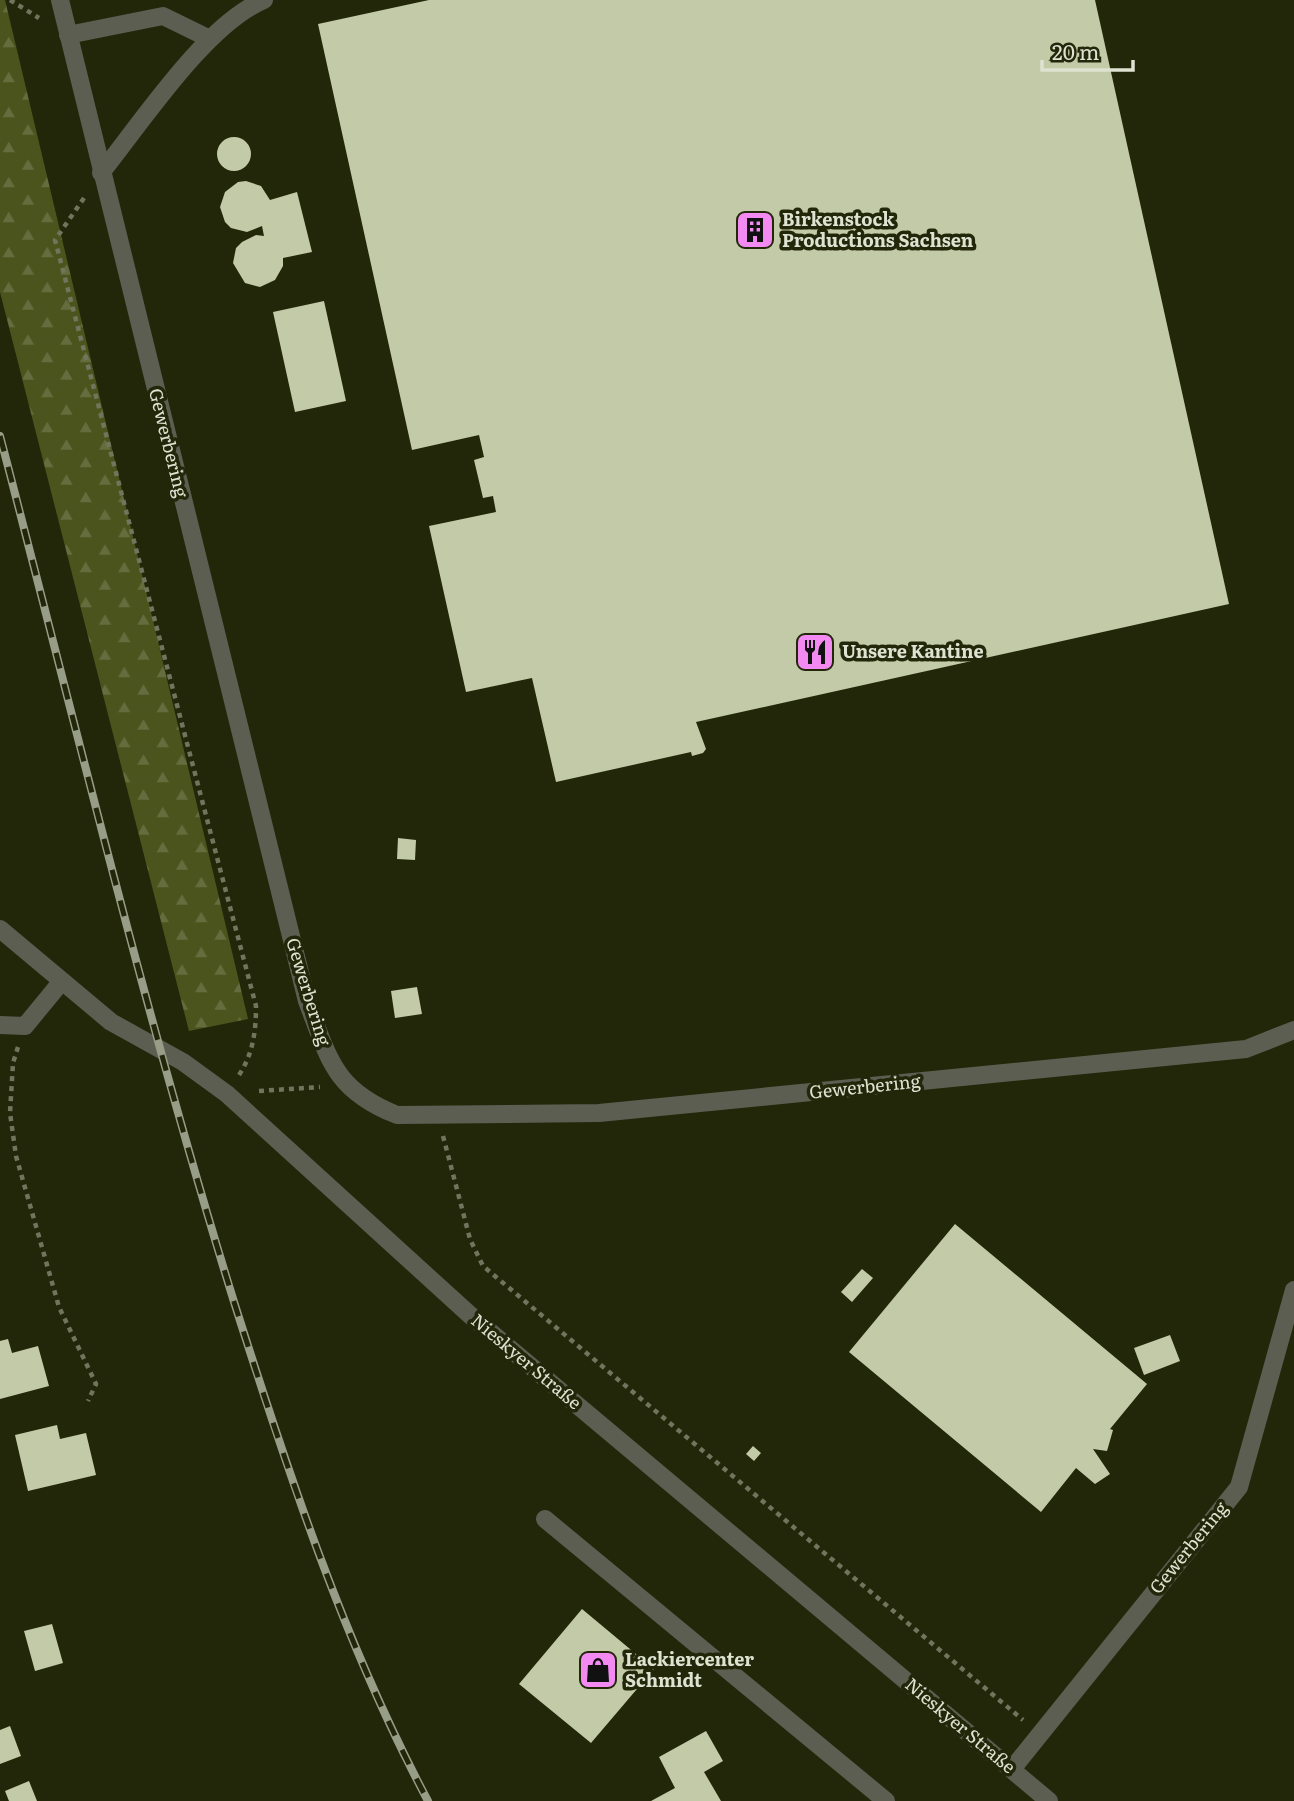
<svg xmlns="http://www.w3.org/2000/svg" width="1294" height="1801" viewBox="0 0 1294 1801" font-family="Literata,serif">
<defs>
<pattern id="forest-firs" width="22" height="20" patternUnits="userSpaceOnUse" patternTransform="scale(1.75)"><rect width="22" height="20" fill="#4c541e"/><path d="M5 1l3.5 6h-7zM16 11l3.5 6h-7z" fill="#656c3e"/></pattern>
</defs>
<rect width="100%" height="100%" fill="#22270a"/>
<path fill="url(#forest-firs)" d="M0 0H5L248 1019 189 1031 0 292Z"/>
<path fill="#c3caa8" d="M429 0H1095L1229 604 696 722 706 749 703 753 692 756 691 752 556 782 532 678 466 692 429 526 496 512 493 496 483 498 474 460 484 457 479 435 412 450 318 24Z
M217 154a17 17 0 1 1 34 0a17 17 0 1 1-34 0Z
M246 181 261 186 270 200 297 192 312 252 283 258V266L275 280 260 287 245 283 233 263 236 248 242 242 256 235 264 236 262 226 247 232 231 228 225 222 220 207 225 192 238 182Z
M324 301 346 401 295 412 273 312Z
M398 838 416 840 415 860 397 859Z
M417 987 422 1014 395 1018 391 991Z
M955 1224 1147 1384 1110 1429 1113 1430 1107 1451 1093 1449 1110 1474 1095 1484 1076 1468 1041 1512 849 1352Z
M862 1269 873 1278 852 1302 841 1292Z
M1170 1335 1180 1361 1144 1375 1134 1348Z
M8 1339 12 1353 38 1346 49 1386 0 1399V1341Z
M57 1425 60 1439 86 1433 96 1475 28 1491 15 1435Z
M753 1446 761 1453 754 1461 746 1454Z
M582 1609 654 1669 591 1743 519 1684Z
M52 1624 63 1663 35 1671 24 1631Z
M10 1726 21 1756 0 1764V1730Z
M706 1731 723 1761 704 1772 721 1801H651L675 1788 659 1757Z
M29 1781 37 1801H9L5 1791Z"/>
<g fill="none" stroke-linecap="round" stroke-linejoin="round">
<path stroke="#71755d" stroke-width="4.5" stroke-dasharray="5 5" stroke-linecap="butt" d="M10 0 39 18
M84 198 55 240 256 1006C256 1031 253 1054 239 1075
M18 1047 13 1063 10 1113 16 1156 59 1307 96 1384 88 1401
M259 1091 320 1087
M443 1136 470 1239 483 1266 1023 1720"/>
<path stroke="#5c5e51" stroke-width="18" d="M68 35 163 16 210 39
M101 173C142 122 206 24 264 0
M0 1025 25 1026 62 981
M545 1519 886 1801"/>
<path stroke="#5c5e51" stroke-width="18" d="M60 0 307 1001C329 1059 334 1090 397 1115L599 1113 1246 1049 1294 1030
M0 929 111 1022 183 1062 227 1094 470 1315 1049 1801
M1012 1769 1239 1487 1294 1290"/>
<defs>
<path id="rail" d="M0 436C76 726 146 1019 235 1305 289 1475 344 1643 428 1801"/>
</defs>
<use href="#rail" stroke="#989d87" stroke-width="8"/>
<use href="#rail" stroke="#22270a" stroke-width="5" stroke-dasharray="16" stroke-linecap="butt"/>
</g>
<defs>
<symbol id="building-square" viewBox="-11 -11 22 22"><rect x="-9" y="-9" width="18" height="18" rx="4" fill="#f38af2" stroke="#22270a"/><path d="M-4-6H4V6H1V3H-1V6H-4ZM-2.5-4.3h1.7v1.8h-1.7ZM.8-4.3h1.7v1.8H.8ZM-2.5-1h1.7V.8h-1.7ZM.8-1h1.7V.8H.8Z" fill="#111"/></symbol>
<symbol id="restaurant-square" viewBox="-11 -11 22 22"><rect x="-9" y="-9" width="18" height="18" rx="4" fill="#f38af2" stroke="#22270a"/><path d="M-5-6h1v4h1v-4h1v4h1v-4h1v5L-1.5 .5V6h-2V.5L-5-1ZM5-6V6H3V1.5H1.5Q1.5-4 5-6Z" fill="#111"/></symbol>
<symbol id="shop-square" viewBox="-11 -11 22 22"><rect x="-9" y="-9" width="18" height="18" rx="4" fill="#f38af2" stroke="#22270a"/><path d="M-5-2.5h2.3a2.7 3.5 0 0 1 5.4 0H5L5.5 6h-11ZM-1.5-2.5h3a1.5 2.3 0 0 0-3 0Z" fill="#111"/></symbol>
</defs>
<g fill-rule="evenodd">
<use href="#building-square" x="733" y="208" width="44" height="44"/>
<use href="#restaurant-square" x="793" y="630" width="44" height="44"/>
<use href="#shop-square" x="576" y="1648" width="44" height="44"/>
</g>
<g text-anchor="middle" stroke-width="7" stroke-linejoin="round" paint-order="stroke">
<g font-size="18" font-weight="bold" fill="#dee2d1" stroke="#22270a" text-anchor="start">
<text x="782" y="226">Birkenstock<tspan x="782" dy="21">Productions Sachsen</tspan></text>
<text x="842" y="658">Unsere Kantine</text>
<text x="625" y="1666">Lackiercenter<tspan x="625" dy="21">Schmidt</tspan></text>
</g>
<g font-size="18" fill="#dee2d1" stroke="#22270a">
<text transform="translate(168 443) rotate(76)" y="6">Gewerbering</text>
<text transform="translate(308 992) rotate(73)" y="6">Gewerbering</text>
<text transform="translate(865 1087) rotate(-6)" y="6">Gewerbering</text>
<text transform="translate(526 1362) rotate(40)" y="6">Nieskyer Straße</text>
<text transform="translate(1189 1548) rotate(-51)" y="6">Gewerbering</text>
<text transform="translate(960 1726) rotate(40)" y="6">Nieskyer Straße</text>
</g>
</g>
<path d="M1042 60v10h91v-10" fill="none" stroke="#dee2d1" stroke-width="3.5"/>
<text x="1052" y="60" font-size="21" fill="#dee2d1" stroke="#22270a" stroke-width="5" paint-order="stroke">20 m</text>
</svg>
